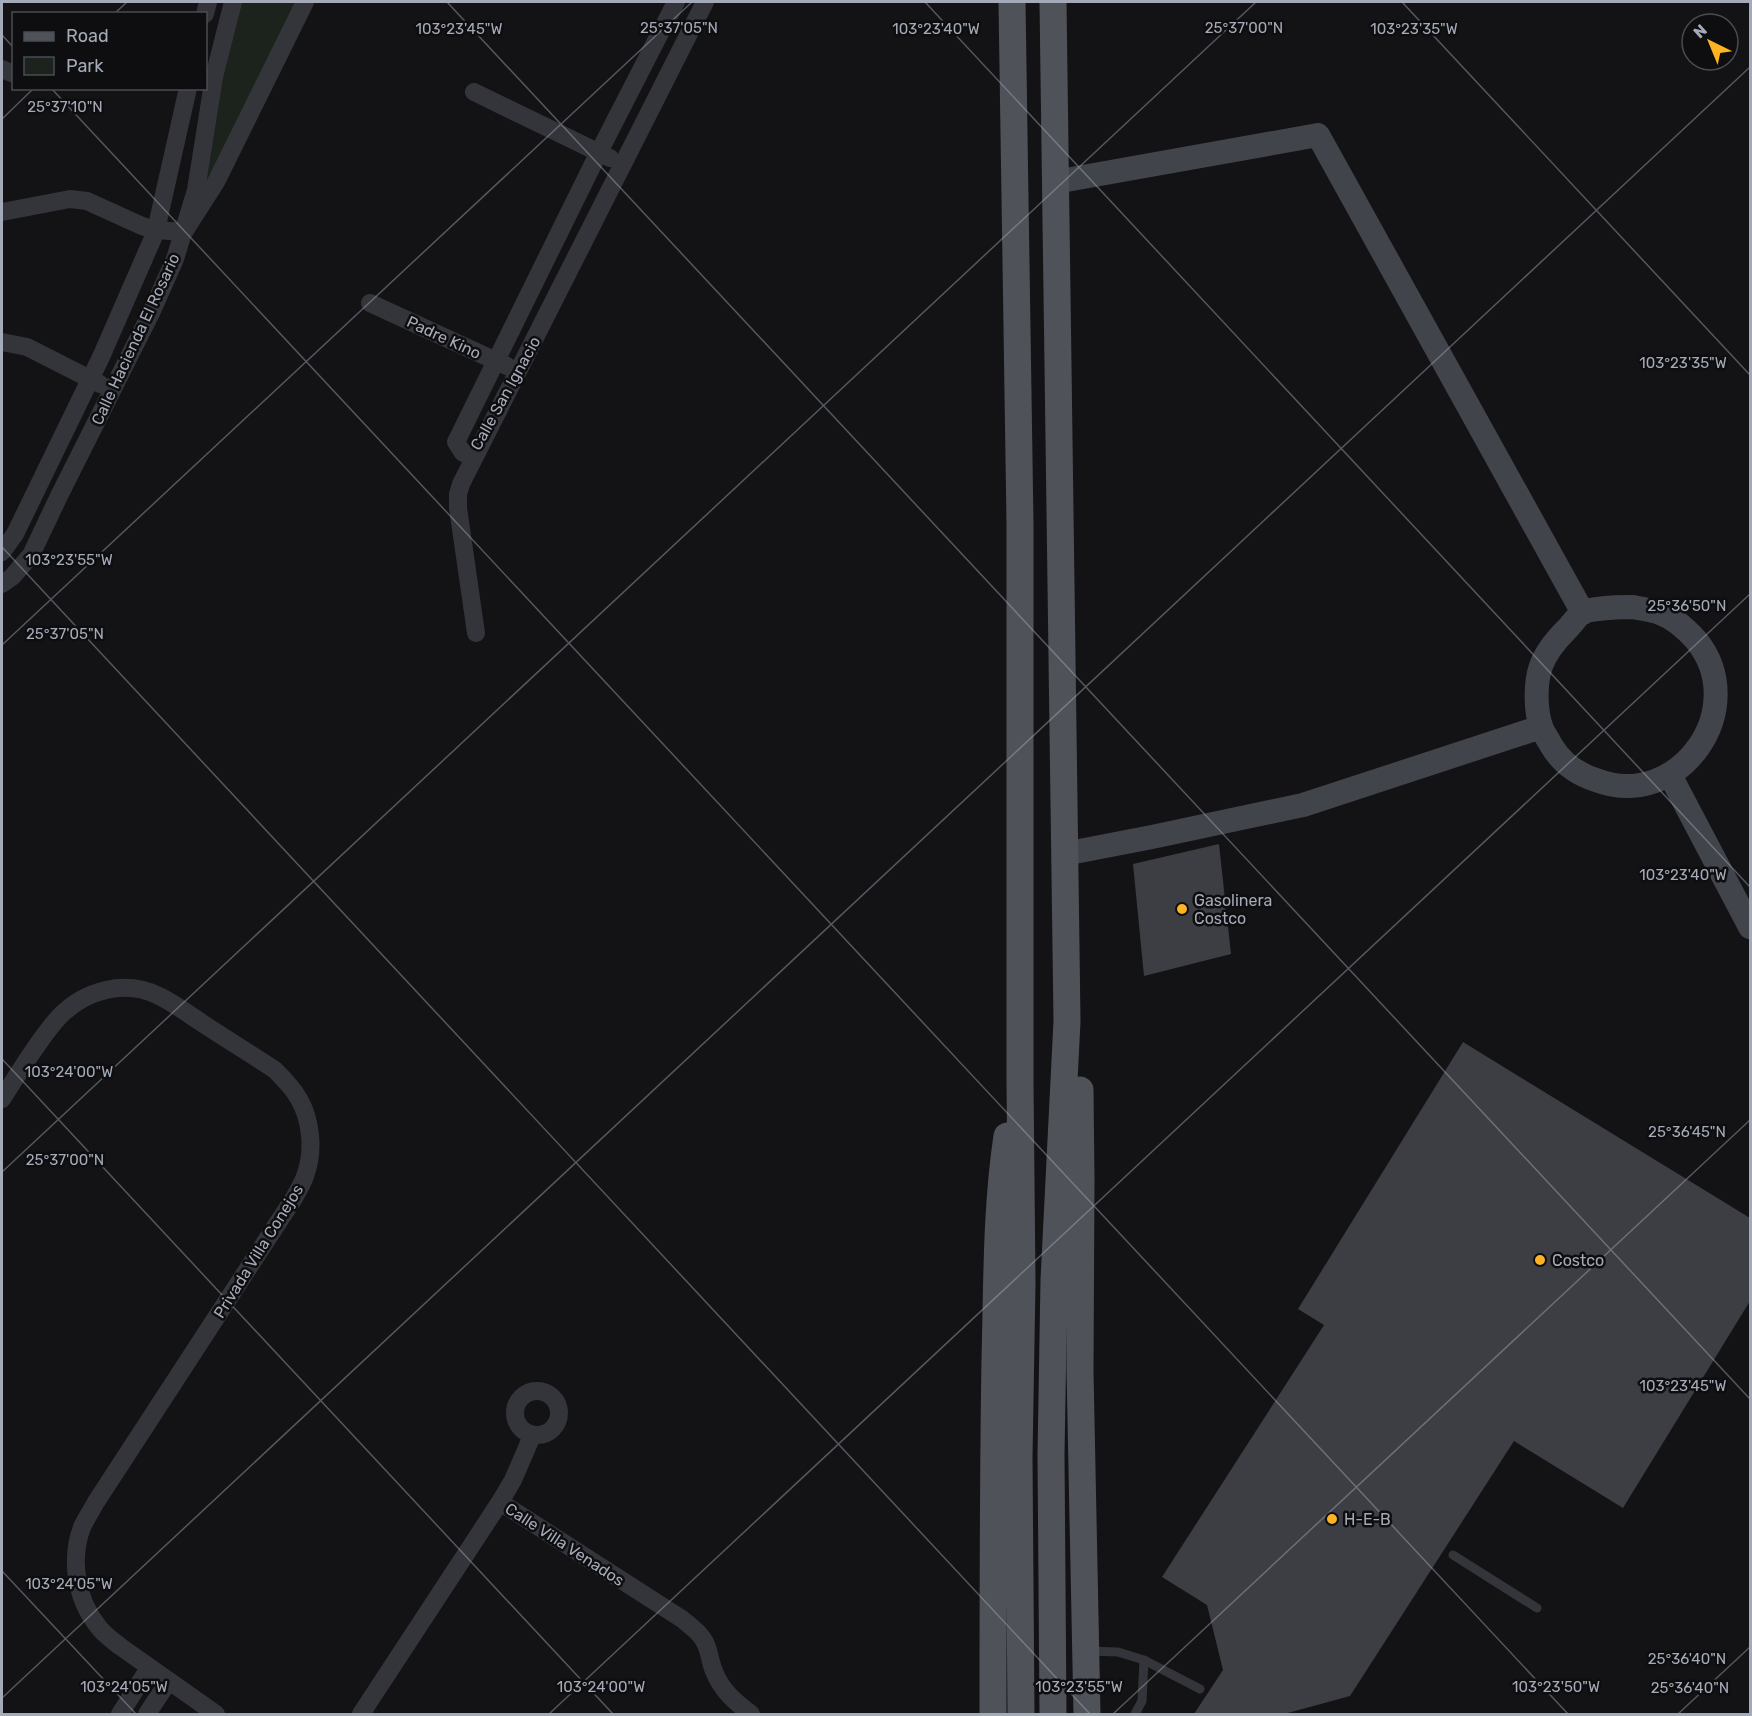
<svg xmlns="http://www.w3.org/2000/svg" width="1752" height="1716" viewBox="0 0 1752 1716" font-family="Rubik,sans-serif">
<rect width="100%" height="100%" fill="#131315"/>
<path fill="#1b231c" d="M238 2H297L201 196 220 79Z"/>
<path fill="#3d3e43" d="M1219 844 1231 954 1144 976 1133 864Z
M1463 1042 1750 1218V1301L1623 1508 1514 1441 1350 1696 1284 1714H1194L1223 1670 1207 1605 1162 1577 1324 1325 1298 1309Z"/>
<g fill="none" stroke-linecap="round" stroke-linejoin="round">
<path stroke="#34353a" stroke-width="9" d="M1453 1555 1537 1608
M1088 1651 1118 1652 1144 1660 1142 1701 1135 1714
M1144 1660 1200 1689"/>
<path stroke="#34353a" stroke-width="18" d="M205 14 208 2
M2 69 14 74
M474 92 610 158
M2 212 70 199 87 201 142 226 156 230 184 232 216 182 305 2
M370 303 507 366
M2 342 27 347 100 384
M475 455 463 453 456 442 599 152 676 2
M2 552 15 534 101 357 153 238 156 230 188 88
M2 584 12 577 31 555 59 496 151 313 175 259 196 190 214 77 233 2
M476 633 458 508V494L461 484 705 2
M2 1099C19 1073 38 1040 59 1017 85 990 125 979 159 996 174 1003 188 1014 202 1023 226 1039 251 1054 275 1070 284 1079 293 1088 299 1099 311 1120 314 1150 306 1173 304 1182 298 1190 294 1198L96 1502C91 1511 86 1519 82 1527 70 1559 76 1598 97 1625 103 1634 112 1640 121 1647L216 1714
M515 1413a22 22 0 1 1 44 0a22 22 0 1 1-44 0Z
M500 1502 682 1619C689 1625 698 1631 703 1639 710 1649 709 1660 714 1671 721 1690 735 1702 751 1714
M120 1714 149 1668
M147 1714 168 1682
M361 1714 500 1502 513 1480 532 1436"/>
<path stroke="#42444b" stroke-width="24" d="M1055 182 1318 135 1583 613
M1633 607C1642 609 1652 610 1660 613 1674 618 1686 629 1696 640 1752 708 1679 812 1596 780 1577 774 1561 762 1551 745 1548 739 1544 734 1542 729 1535 712 1535 683 1541 666 1546 652 1557 639 1567 629 1572 624 1578 615 1583 612 1594 608 1621 607 1633 607Z
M1670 775 1750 927
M1064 854 1152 837 1303 805 1541 727"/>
<path stroke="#50525a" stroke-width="27" d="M1012 2 1020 524V1082L1022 1283 1019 1457 1021 1714
M1053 2 1067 1021 1054 1280 1051 1454 1053 1714
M1080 1090 1081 1179 1080 1371 1087 1714
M993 1714C993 1596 993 1477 995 1359 997 1284 996 1209 1007 1136"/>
</g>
<path fill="none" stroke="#a4aab7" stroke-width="1.5" stroke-opacity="0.45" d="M447 2 1750 1399M925 2 1750 887M1402 2 1750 375M114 14 127 2M2 35 14 48M51 88 1568 1714M2 119 34 88M2 547 1090 1714M2 645 692 2M2 1059 613 1714M2 1172 1256 2M2 1571 136 1714M2 1698 1750 67M549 1714 1750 594M1113 1714 1750 1120M1678 1714 1750 1647"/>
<g fill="#feb322" stroke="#0e0e10" stroke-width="2">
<circle cx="1182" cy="909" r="6"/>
<circle cx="1540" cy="1260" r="6"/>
<circle cx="1332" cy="1519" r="6"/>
</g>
<g text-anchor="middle" stroke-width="5" stroke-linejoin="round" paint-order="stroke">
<g font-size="16" fill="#a4aab7" stroke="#0e0e10">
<text transform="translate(444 337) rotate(25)" y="6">Padre Kino</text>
<text transform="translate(135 339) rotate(-65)" y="6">Calle Hacienda El Rosario</text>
<text transform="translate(505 393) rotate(-61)" y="6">Calle San Ignacio</text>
<text transform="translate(258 1251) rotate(-58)" y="6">Privada Villa Conejos</text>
<text transform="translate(565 1544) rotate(33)" y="6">Calle Villa Venados</text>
</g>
<g font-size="16" fill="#a4aab7" stroke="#0e0e10" text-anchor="start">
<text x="1194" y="906">Gasolinera<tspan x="1194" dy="18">Costco</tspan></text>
<text x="1552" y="1266">Costco</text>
<text x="1344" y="1525">H-E-B</text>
</g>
</g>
<g font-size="15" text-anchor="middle" fill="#a4aab7" stroke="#0e0e10" stroke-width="5" stroke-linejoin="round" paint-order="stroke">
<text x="679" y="33">25°37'05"N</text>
<text x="1244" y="33">25°37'00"N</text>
<text x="936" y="34">103°23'40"W</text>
<text x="459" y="34">103°23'45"W</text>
<text x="1414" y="34">103°23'35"W</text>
<text x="65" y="112">25°37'10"N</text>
<text x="1683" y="368">103°23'35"W</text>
<text x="69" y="565">103°23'55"W</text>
<text x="1687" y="611">25°36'50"N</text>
<text x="65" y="639">25°37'05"N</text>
<text x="1683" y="880">103°23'40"W</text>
<text x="69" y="1077">103°24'00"W</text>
<text x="1687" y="1137">25°36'45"N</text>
<text x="65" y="1165">25°37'00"N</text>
<text x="1683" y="1391">103°23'45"W</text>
<text x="69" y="1589">103°24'05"W</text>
<text x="1687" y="1664">25°36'40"N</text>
<text x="124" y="1692">103°24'05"W</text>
<text x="601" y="1692">103°24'00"W</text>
<text x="1079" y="1692">103°23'55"W</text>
<text x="1556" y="1692">103°23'50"W</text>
<text x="1690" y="1693">25°36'40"N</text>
</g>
<rect width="1752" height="1716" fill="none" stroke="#a4aab7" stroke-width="6"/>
<rect x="12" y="12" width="195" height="78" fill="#0e0e10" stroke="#4a4c53" stroke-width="1.5"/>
<rect x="24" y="32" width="30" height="9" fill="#50525a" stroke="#4a4c53" stroke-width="1.5"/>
<text x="66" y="42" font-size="18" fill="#a4aab7">Road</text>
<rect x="24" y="57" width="30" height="18" fill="#1b231c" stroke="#4a4c53" stroke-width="1.5"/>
<text x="66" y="72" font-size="18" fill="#a4aab7">Park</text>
<g transform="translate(1710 42) rotate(317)"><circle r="28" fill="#0e0e10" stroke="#4a4c53" stroke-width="1.5"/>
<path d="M0-4.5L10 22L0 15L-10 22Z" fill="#feb322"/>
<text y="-9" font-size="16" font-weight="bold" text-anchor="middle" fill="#a4aab7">N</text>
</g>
</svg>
